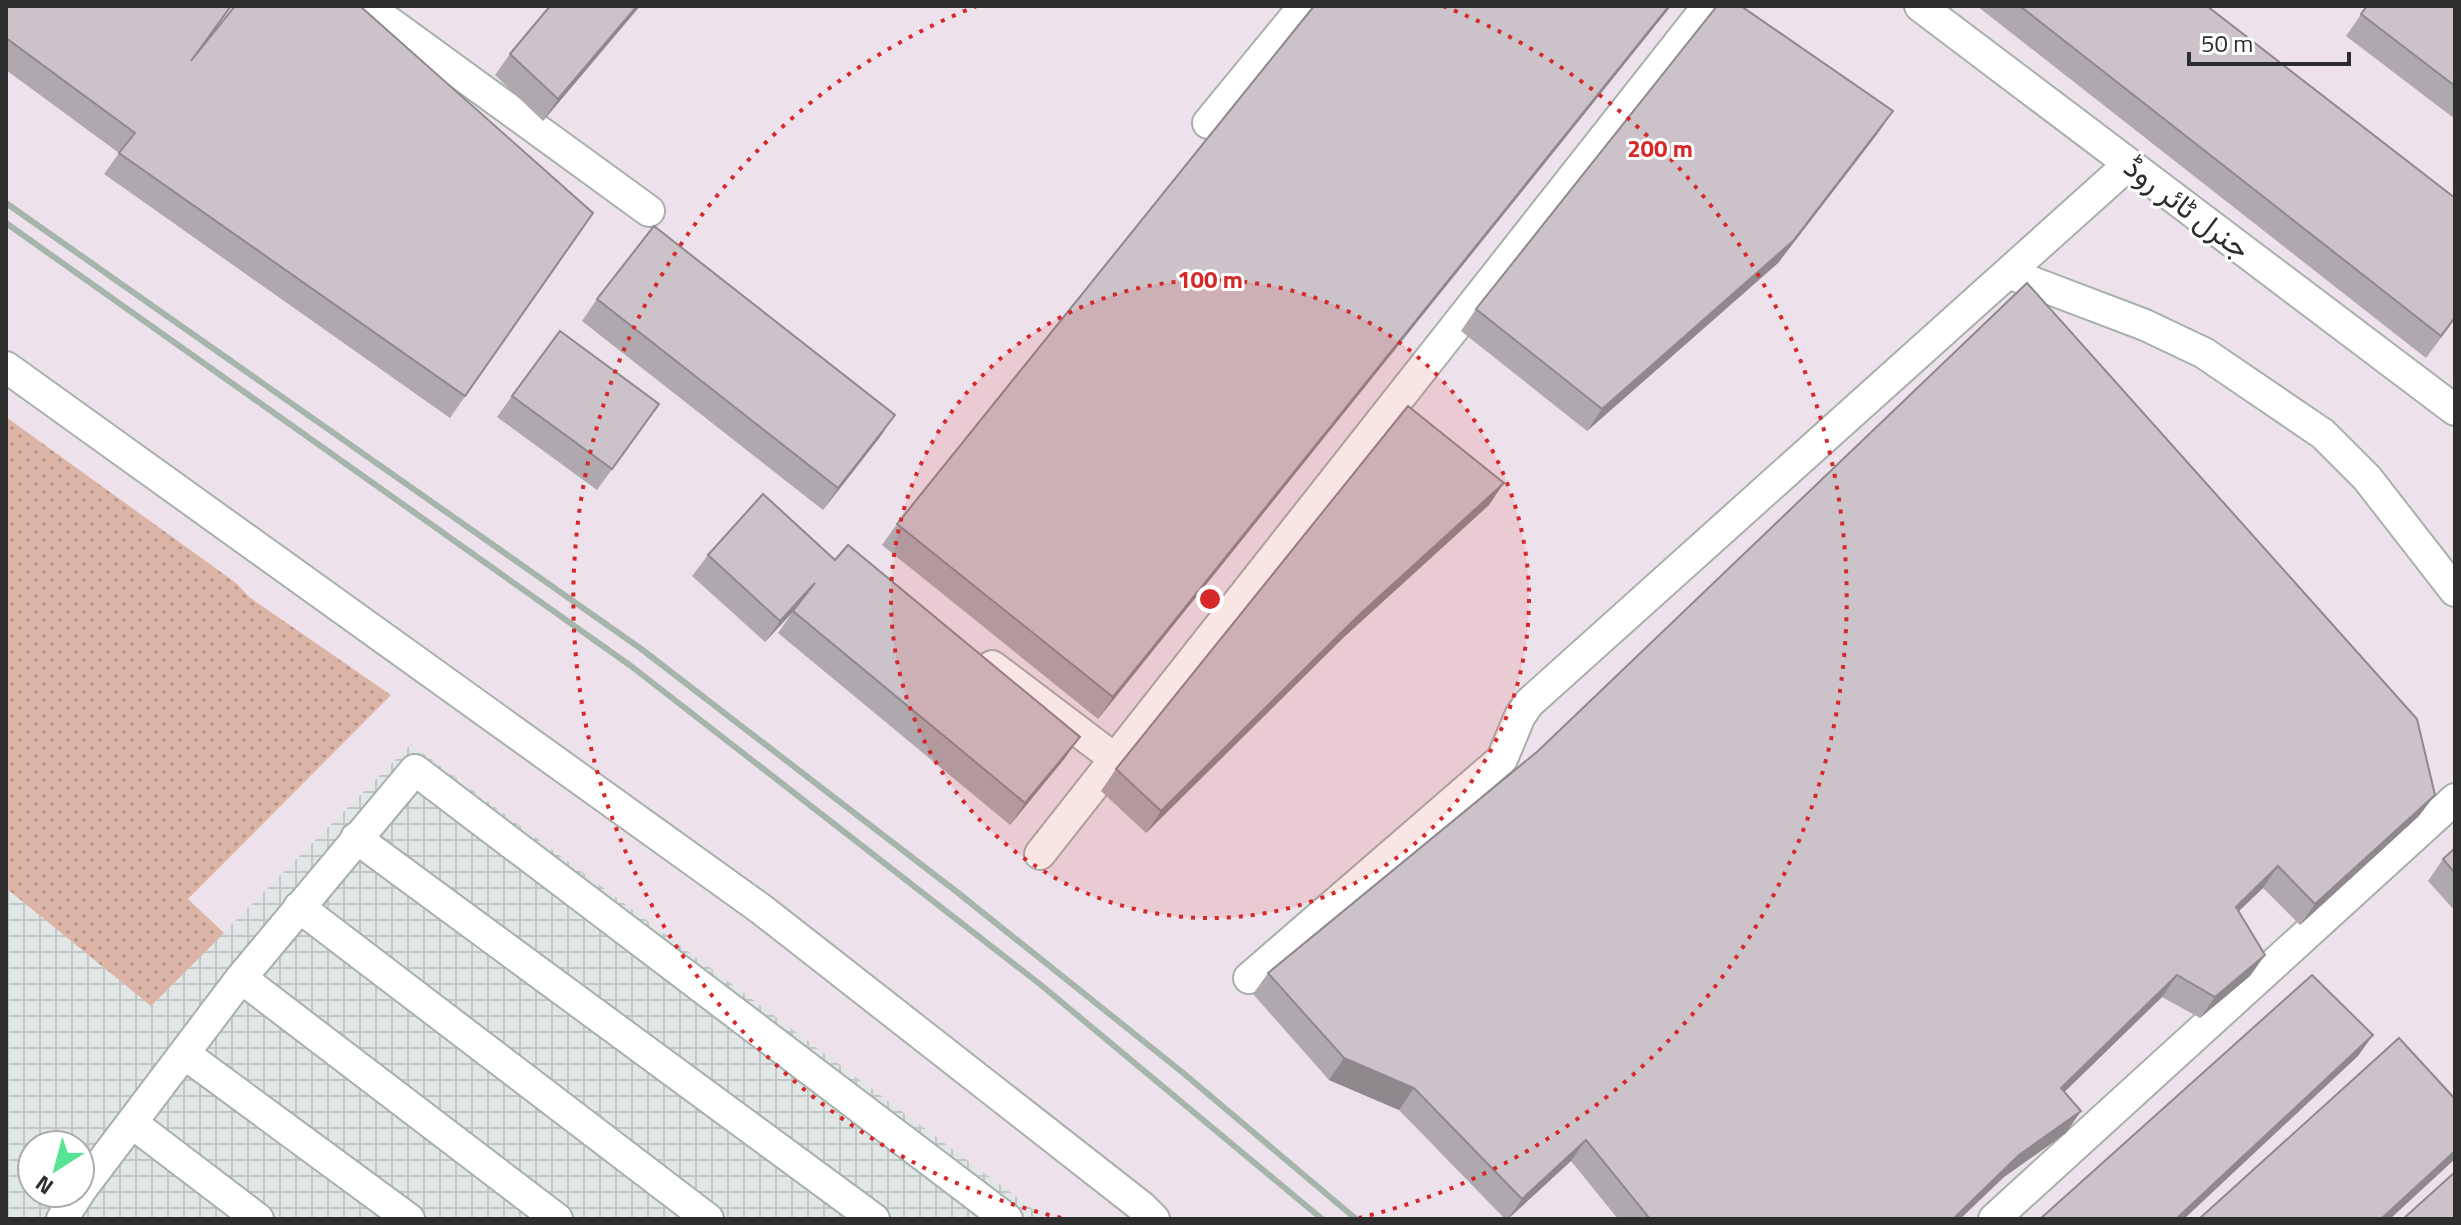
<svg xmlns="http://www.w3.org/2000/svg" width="2461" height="1225" viewBox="0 0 2461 1225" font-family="'Titillium Web',Vazirmatn,sans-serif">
<defs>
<pattern id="industrial-grid" width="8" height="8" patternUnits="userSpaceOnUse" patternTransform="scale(2)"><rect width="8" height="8" fill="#e1e6e6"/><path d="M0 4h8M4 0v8" fill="none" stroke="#c1c6c6"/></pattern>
<pattern id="grass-dots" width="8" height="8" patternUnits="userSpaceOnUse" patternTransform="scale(2)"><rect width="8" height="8" fill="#dcb4a6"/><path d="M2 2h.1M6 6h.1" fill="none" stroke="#b39388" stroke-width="1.8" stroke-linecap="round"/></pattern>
</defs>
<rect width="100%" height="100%" fill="#ede2eb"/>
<path fill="url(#industrial-grid)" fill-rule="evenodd" d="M411 744 1046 1219H6V888L151 1006ZM32 1145H80V1193H32Z"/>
<path fill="url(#grass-dots)" d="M6 417 236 583 249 597 391 695 188 899 224 933 151 1006 6 888Z"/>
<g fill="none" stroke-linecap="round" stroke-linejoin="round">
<defs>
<path id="minor" d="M367 6 649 211
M1920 6 2455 410
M1208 123 1304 6
M2008 273 2145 325 2204 353 2323 434 2367 478 2455 591
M6 367 761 909 1142 1207 1154 1219
M992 666 1115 759
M356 838 874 1219
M1040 854 1708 6
M299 907 708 1219
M241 978 557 1219
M1249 978 1502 759 1520 716 1529 703 2129 164
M186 1055 409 1219
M132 1123 258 1219
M80 1191 241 978 415 770 1007 1219
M62 1219 79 1193
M1994 1219 2455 799"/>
</defs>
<use href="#minor" stroke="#a7b0ab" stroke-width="34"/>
<use href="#minor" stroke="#fff" stroke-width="30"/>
<path stroke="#a5b5ac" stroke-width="6" d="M6 203 640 648 957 892 1182 1072 1356 1219
M6 223 631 666 1041 985 1322 1219"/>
</g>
<path fill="#afa8ae" d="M6 6H232L199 50 593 213 450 418 104 174 119 153 6 70Z
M550 6H640L543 121 495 75 510 54Z
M1671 6 1098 719 882 545 897 524Z
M1977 6H2207L2455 198V319L2426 358Z
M2367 6H2455V119L2346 36Z
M1878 133 1778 263 1587 431 1461 331 1476 309Z
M597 299 880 437 823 510 582 321Z
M512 396 659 404 597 490 497 417Z
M1489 505 1343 638 1146 833 1101 791 1116 769Z
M708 555 835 560 1065 758 1010 825 778 633 792 613 765 642 692 576Z
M2419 816 2300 925 2263 888 2238 912 2265 955 2250 976 2200 1018 2162 997 2064 1092 2066 1133 2004 1177 1960 1219H1618L1571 1161 1508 1219H1505L1399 1110 1329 1080 1253 994 1268 973Z
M2455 848V911L2428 881 2443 859Z"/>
<path fill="#8f888d" d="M637 6H640L543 121 558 99Z
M1669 6H1671L1098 719 1113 697Z
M1893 111 1878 133 1778 263 1587 431 1602 409Z
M895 415 880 437 823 510 838 488Z
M1504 483 1489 505 1343 638 1146 833 1161 811 1358 616Z
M815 583 800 604 765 642 780 621Z
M1080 737 1065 758 1010 825 1025 803Z
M2435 795 2419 816 2300 925 2315 904Z
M2278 866 2263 888 2220 929 2236 907Z
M2265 955 2250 976 2200 1018 2215 997Z
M2177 975 2162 997 2046 1110 2061 1088Z
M2373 1035 2358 1056 2184 1219H2176Z
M1344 1058 1414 1088 1399 1110 1329 1080Z
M2081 1111 2066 1133 2004 1177 1960 1219H1953L2019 1155Z
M1586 1140 1571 1161 1508 1219 1522 1199Z
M2455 1151V1159L2390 1219H2381Z"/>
<path fill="#ccc3ca" stroke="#8f888d" stroke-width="2" d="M6 6H231L191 61 235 6H360L593 213 465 396 119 153 135 133 6 38Z
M550 6H637L558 99 510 54Z
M1314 6H1669L1113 697 897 524Z
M1717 6H1741L1893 111 1793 241 1602 409 1476 309Z
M2020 6H2207L2455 198V317L2441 336Z
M2367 6H2455V86L2361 14Z
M654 226 895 415 838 488 597 299Z
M2027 283 2417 719 2435 795 2315 904 2278 866 2236 907 2265 955 2215 997 2177 975 2061 1088 2081 1111 2019 1155 1953 1219H1650L1586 1140 1522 1199 1414 1088 1344 1058 1268 973 1538 751Z
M560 331 659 404 612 469 512 396Z
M1408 406 1504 483 1358 616 1161 811 1116 769Z
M763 494 835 560 848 545 1080 737 1025 803 793 611 815 583 780 621 708 555Z
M2455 848V873L2443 859Z
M2312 975 2373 1035 2176 1219H2040Z
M2399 1038 2455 1099V1151L2381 1219H2199Z
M2455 1172V1219H2403Z"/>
<circle cx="1210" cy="599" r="319" fill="#d62828" fill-opacity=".12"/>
<g fill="none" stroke="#d62828" stroke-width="4" stroke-dasharray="4 8">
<circle cx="1210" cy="599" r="319"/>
<path d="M1061 1218A637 637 0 0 1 977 6M1443 6A637 637 0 0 1 1359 1218"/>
</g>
<g text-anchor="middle" stroke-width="6" stroke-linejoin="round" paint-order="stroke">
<g font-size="30" fill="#2d2d2d" stroke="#fff">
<text transform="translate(2187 208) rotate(37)" y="10">جنرل ٹائر روڈ</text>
</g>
</g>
<circle cx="1210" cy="599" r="12" fill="#d62828" stroke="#fff" stroke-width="4"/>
<g font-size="24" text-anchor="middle" font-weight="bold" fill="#d62828" stroke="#fff" stroke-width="6" stroke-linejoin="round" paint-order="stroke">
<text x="1660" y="157">200 m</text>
<text x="1210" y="288">100 m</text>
</g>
<rect width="2461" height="1225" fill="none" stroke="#2d2d2d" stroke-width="16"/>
<g transform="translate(56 1169) rotate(216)"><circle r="38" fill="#ffffff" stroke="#ababab" stroke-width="2"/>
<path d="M0-6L14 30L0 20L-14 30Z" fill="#57e492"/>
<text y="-12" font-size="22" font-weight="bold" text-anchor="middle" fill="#2d2d2d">N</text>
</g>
<path d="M2189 52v12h160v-12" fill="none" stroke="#2d2d2d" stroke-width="4"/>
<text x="2201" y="52" font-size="24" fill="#2d2d2d" stroke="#ffffff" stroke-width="6" paint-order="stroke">50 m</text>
</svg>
